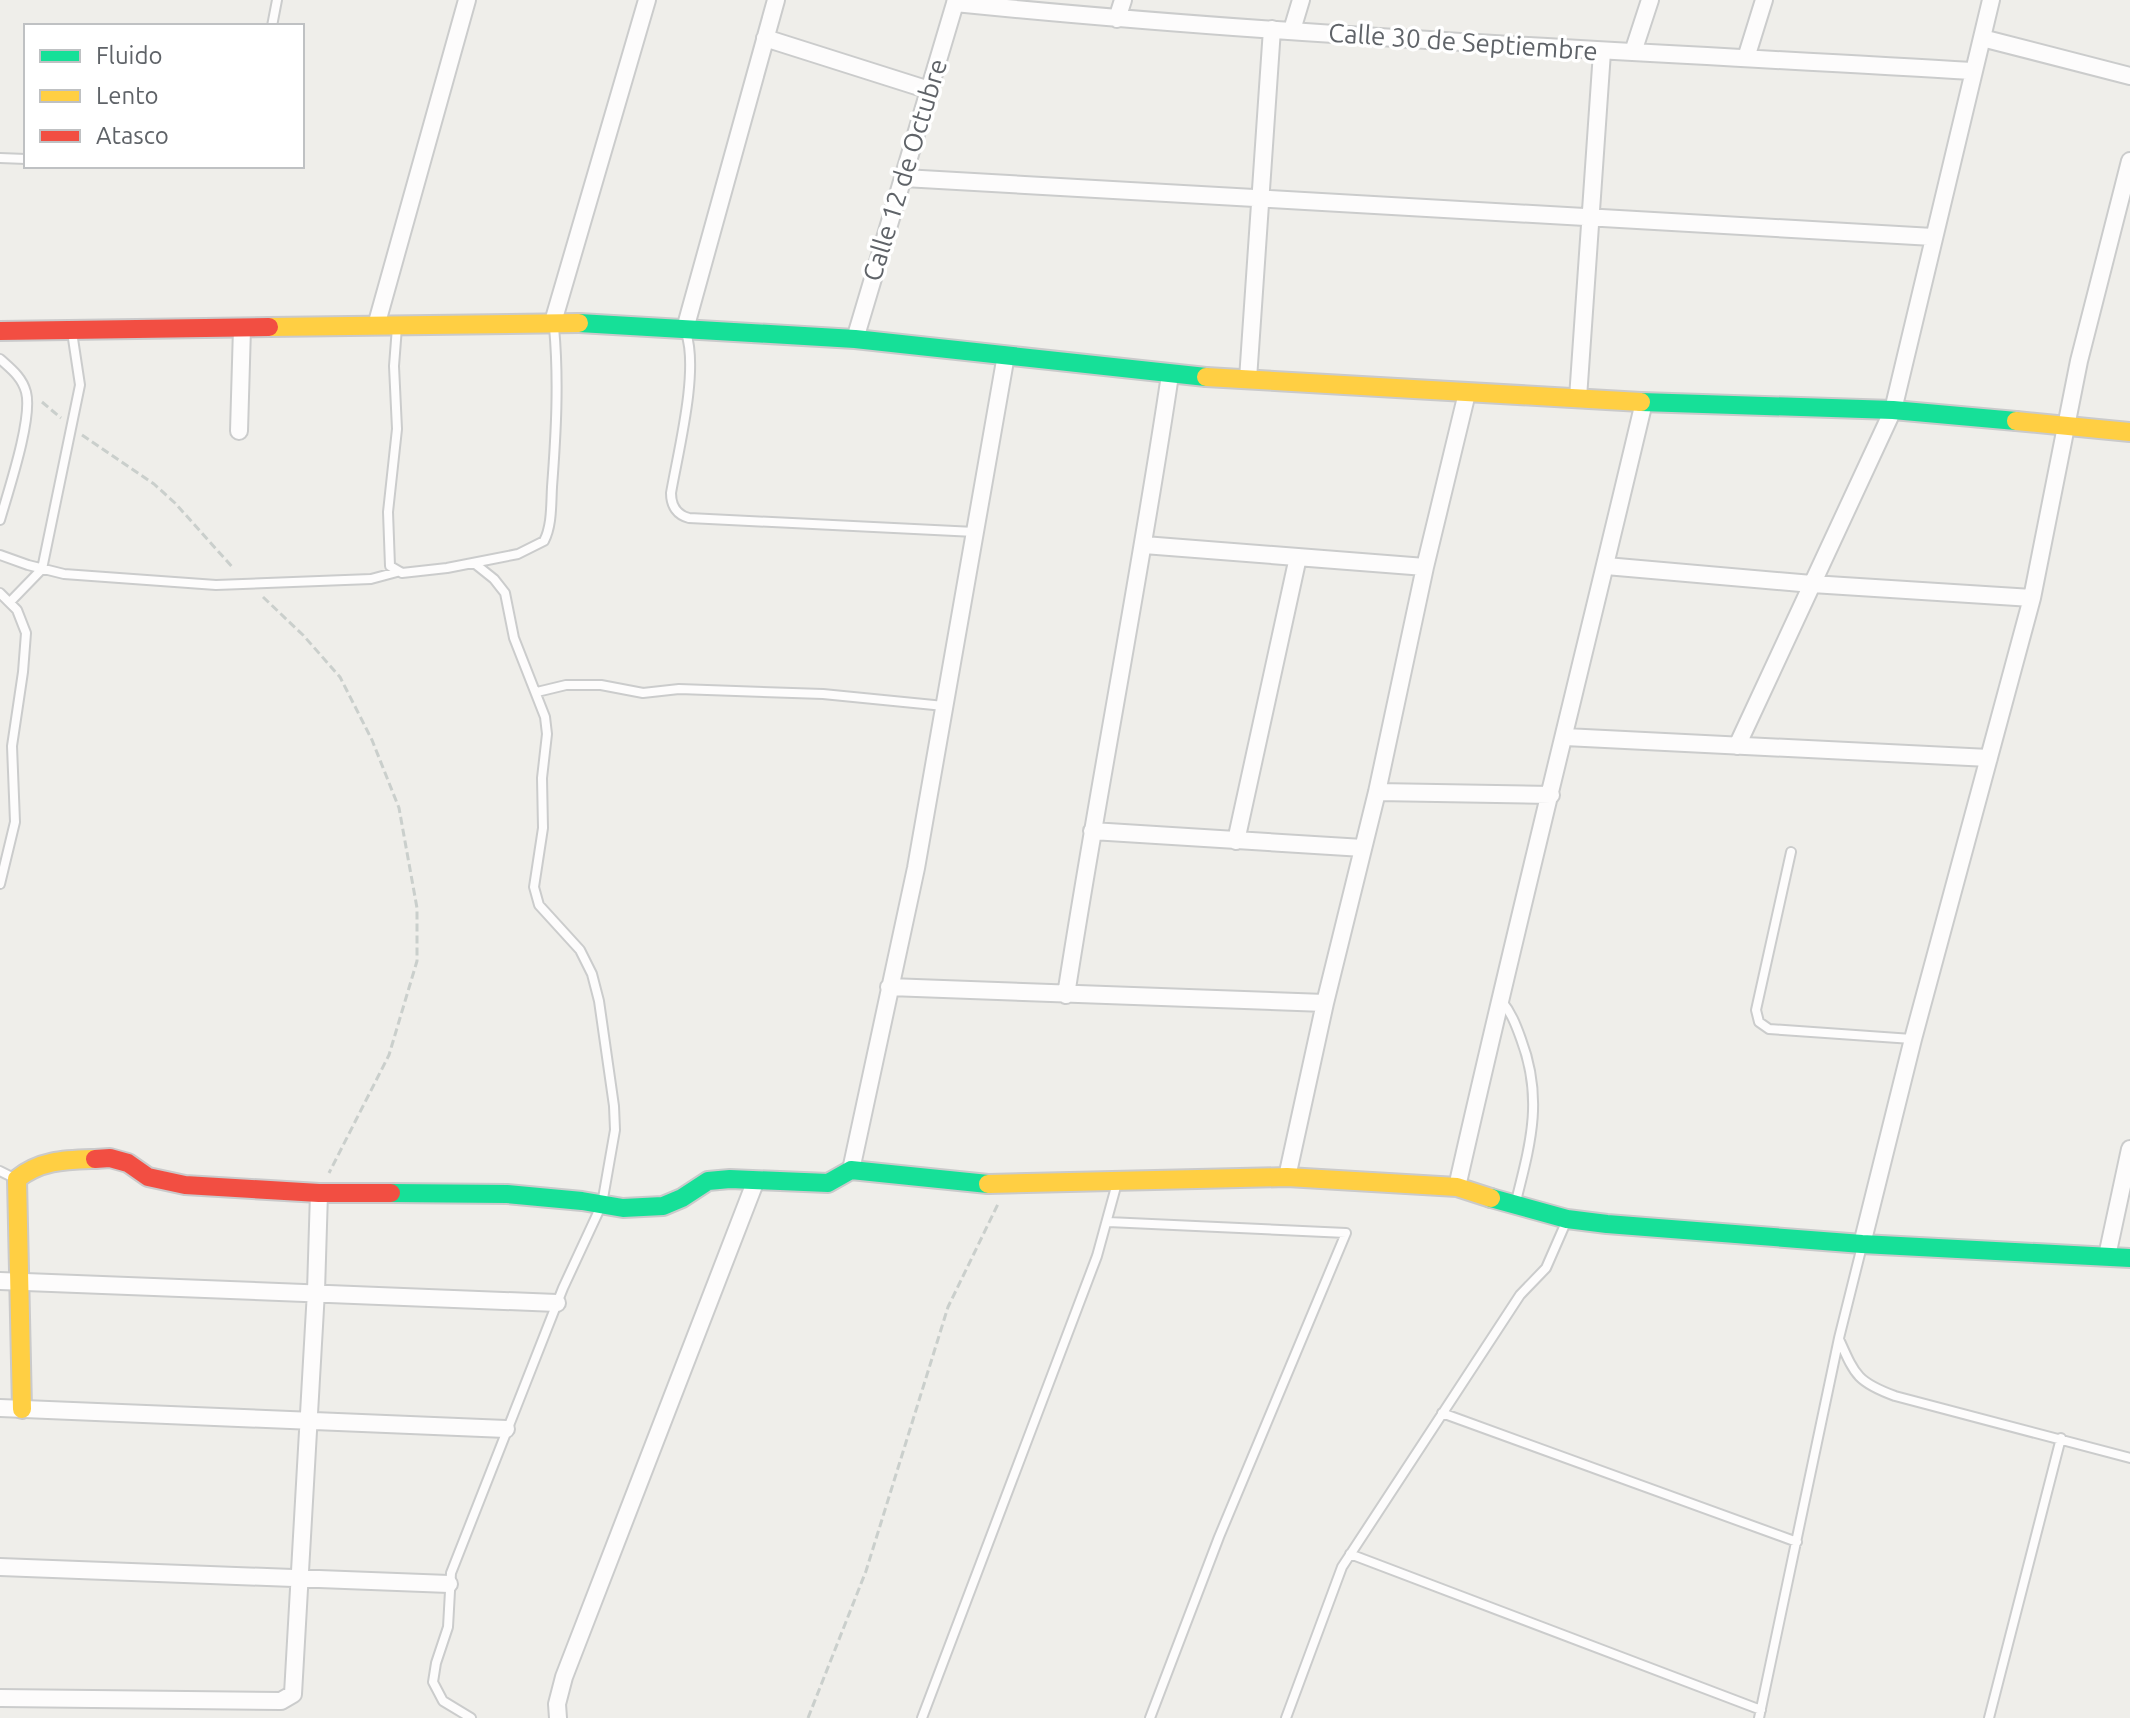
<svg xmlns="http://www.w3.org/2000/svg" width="2130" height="1718" viewBox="0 0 2130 1718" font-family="Ubuntu,sans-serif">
<rect width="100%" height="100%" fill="#efeeea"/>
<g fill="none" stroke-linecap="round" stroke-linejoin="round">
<defs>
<path id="lane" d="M272 26 277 0
M0 158 26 159
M397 327 394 366 397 429 388 512 390 566 402 573 447 568 518 554 544 541C552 526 551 505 552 487 556 434 559 380 554 327
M686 333C699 371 678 452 671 493 671 506 677 515 689 518L975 532
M0 359C11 369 22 377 26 392 33 418 8 492 0 520
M0 555 28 565 64 574 216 585 371 579 397 572
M0 593 17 610 26 633 23 672 12 746 15 822 0 884
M10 602 42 569 80 385 72 332
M537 692 566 685H601L643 693 679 689 823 694 944 706
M1791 852 1756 1010 1759 1022 1769 1029 1912 1039
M1501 1000C1511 1012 1516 1025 1521 1039 1544 1100 1530 1145 1515 1205
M0 1171 16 1179
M1108 1222 1346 1233 1219 1537 1150 1718
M1839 1339C1855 1375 1857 1382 1895 1396L2130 1458
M1442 1413 1797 1542
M1350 1554 1761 1710
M471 1718 443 1701 433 1682 436 1663 448 1627 451 1573 563 1288 602 1204 615 1130 614 1106 599 1001 592 974 580 950 539 905 534 887 543 828 542 778 547 734 545 717 514 638 505 593 494 579 474 563
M922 1718 1097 1256 1117 1183
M1286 1718 1342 1567 1520 1295 1546 1268 1567 1220
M1759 1718 1839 1338 1862 1246
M1989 1718 2061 1438"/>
<path id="street" d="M955 3C1293 37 1633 51 1972 71
M1117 19 1123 0
M1292 30 1301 0
M765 38 929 90
M1982 38 2130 76
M1633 52 1650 0
M1746 58 1764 0
M904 178 1933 237
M553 322 647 0
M376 326 467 0
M685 329 776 0
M855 339 956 0
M1248 379 1272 29
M1578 398 1602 52
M239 431 242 328
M1144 545 1425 567
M1606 566 1812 584 2032 598
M1565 737 1989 758
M1737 746 1893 410 1991 0
M1377 792 1551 795
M1092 831 1363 848
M1236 841 1298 557
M889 987 1325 1003
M1066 995C1098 788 1139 583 1170 375
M851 1170 916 868 1006 355
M1287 1177 1325 1003 1377 792 1425 567 1467 393
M1457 1187C1516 925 1582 664 1644 402
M1862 1244 1913 1039 2032 598 2079 361 2130 161
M2107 1256 2130 1149
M0 1281 557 1303
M0 1408 506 1429
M0 1567 449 1584
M0 1698 281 1701 293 1694 316 1291 319 1193
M558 1718 557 1704 564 1677 756 1180"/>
<path id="fast" d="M579 323 855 339 1206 377
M1641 402 1893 410 2016 421
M391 1193 507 1194 582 1201 623 1208 663 1206 682 1198 708 1181 730 1179 828 1183 851 1170 988 1184
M1491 1198 1567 1219 1607 1224 1862 1244 2130 1258"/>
<path id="slow" d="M269 327 579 323
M1206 377 1641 402
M2016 421 2130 432
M988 1184 1287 1177 1457 1187 1491 1198
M22 1409 17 1179C41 1160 65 1160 95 1159"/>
<path id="jam" d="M0 331 269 327
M95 1159 110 1158 128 1163 148 1177 185 1185 319 1193H391"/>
</defs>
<use href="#lane" stroke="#cbcccc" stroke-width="12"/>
<use href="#street" stroke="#cbcccc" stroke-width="20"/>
<use href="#fast" stroke="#cacacb" stroke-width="22"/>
<use href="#slow" stroke="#cacacb" stroke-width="22"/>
<use href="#jam" stroke="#cacacb" stroke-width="22"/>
<path stroke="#cacfcc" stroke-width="3" stroke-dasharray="8 4" stroke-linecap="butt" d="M42 402 61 418
M82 435 154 484 175 503 234 569
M263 597 303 635 340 677 372 740 399 808 417 908V961L389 1055 329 1173
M808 1718 866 1571 948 1307 998 1204"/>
<use href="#lane" stroke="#fdfcfc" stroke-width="8"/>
<use href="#street" stroke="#fdfcfc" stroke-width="16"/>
<use href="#fast" stroke="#16e098" stroke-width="18"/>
<use href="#slow" stroke="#ffcf43" stroke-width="18"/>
<use href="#jam" stroke="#f24e42" stroke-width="18"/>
</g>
<g text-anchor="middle" stroke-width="7" stroke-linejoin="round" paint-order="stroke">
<g font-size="26" fill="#5f6368" stroke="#fff">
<text transform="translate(1463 42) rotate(4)" y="9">Calle 30 de Septiembre</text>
<text transform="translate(905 170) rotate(-73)" y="9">Calle 12 de Octubre</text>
</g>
</g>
<rect x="24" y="24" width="280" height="144" fill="#ffffff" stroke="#bfc1c3" stroke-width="2"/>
<rect x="40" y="50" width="40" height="12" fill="#16e098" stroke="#bfc1c3" stroke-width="2"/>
<text x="96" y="64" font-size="24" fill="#5f6368">Fluido</text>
<rect x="40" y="90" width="40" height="12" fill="#ffcf43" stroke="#bfc1c3" stroke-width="2"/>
<text x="96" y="104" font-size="24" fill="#5f6368">Lento</text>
<rect x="40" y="130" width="40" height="12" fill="#f24e42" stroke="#bfc1c3" stroke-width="2"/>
<text x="96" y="144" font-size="24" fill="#5f6368">Atasco</text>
</svg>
